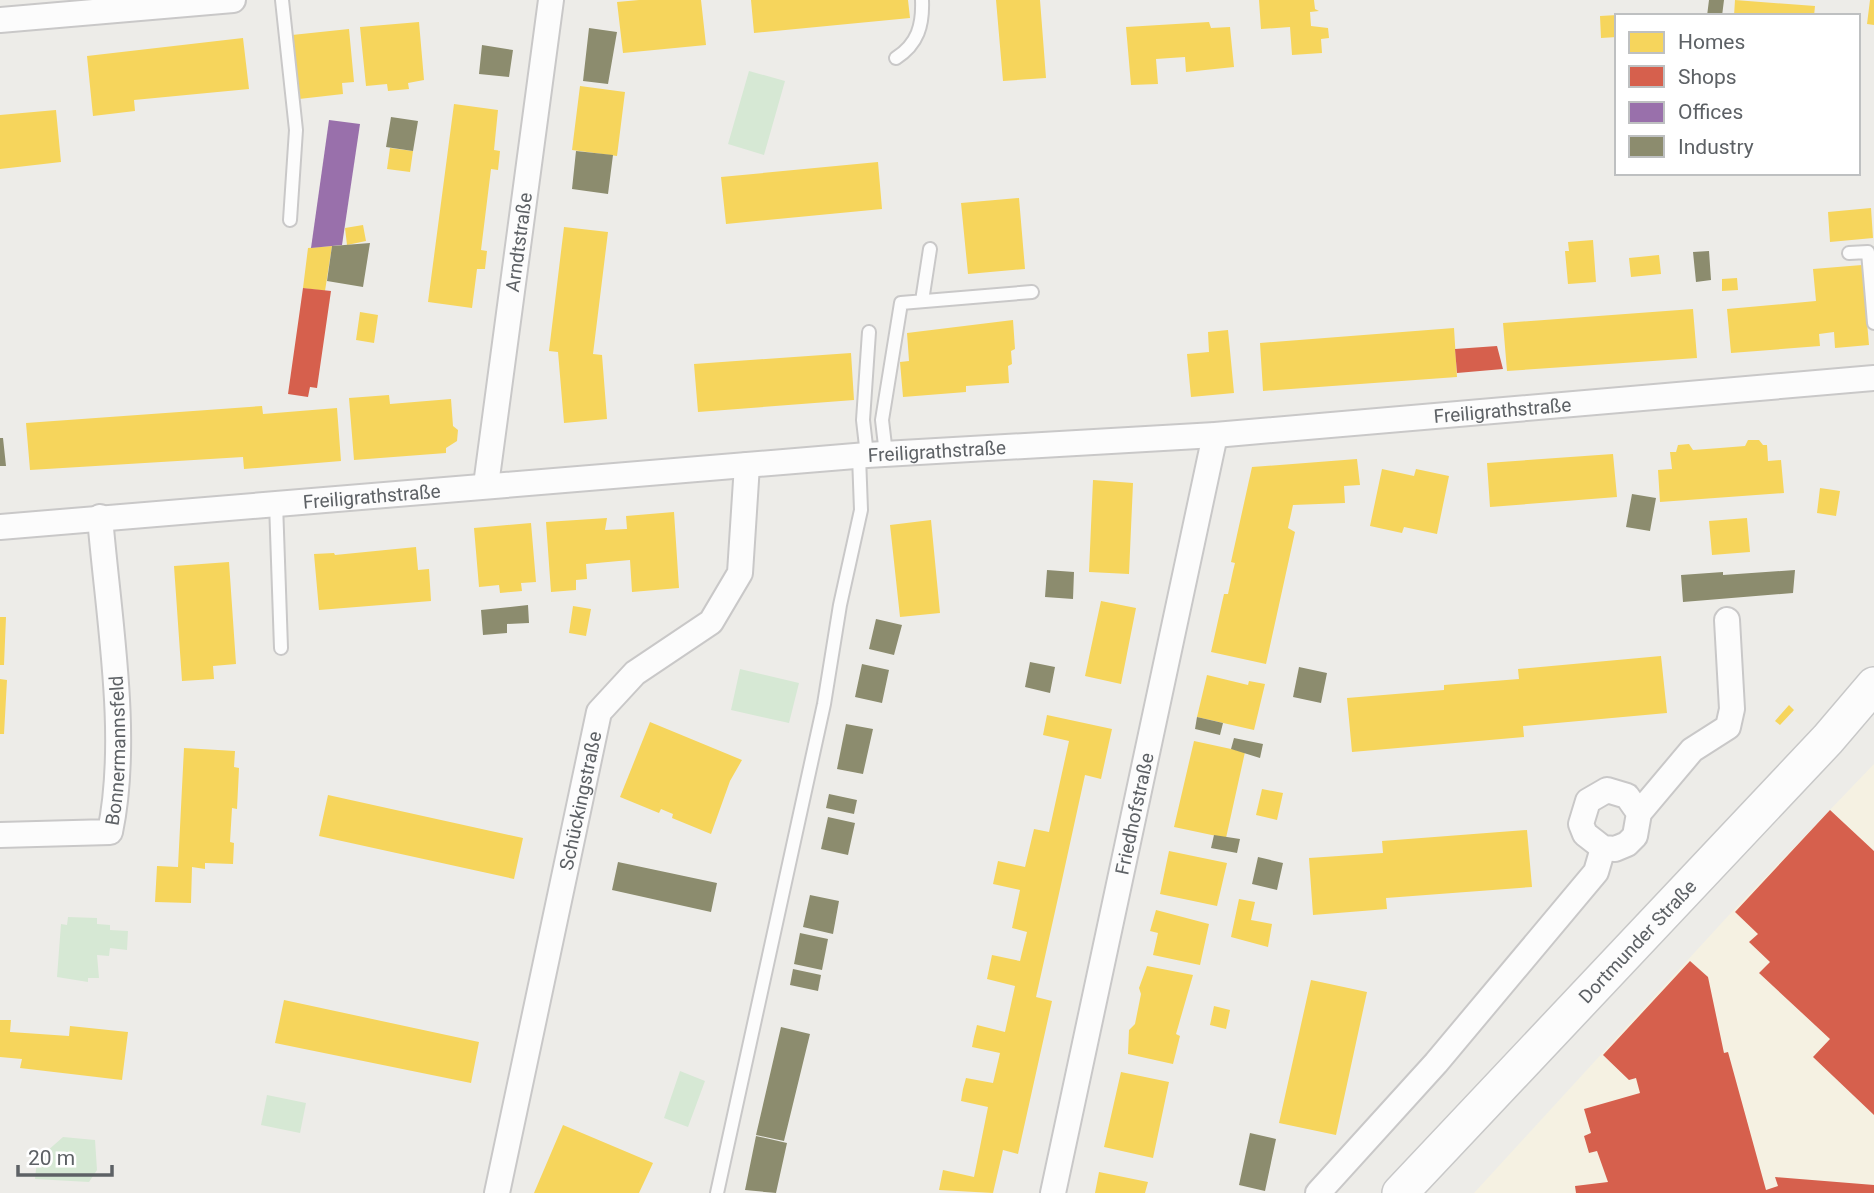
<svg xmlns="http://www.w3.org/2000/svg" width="1874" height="1193" viewBox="0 0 1874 1193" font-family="Roboto,sans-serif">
<rect width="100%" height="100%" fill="#edece8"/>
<path fill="#f5f1e2" d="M1874 764V1193H1474L1728 916Z"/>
<path fill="#d6e8d4" d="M749 71 785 81 764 155 728 144Z
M740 669 799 683 789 723 731 710Z
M68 917 97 918V924L110 925V930L128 931 127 950 110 948 109 956 97 955 99 978H88V982L57 977 61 924 67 925Z
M680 1071 705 1081 688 1127 664 1118Z
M267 1095 306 1103 300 1133 261 1125Z
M63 1137 95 1140 97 1170 89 1182 35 1179 37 1160Z"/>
<path fill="#f6d55c" d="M639 0H701L706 45 623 53 617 2Z
M751 0H908L910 18 754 33Z
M996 0H1040L1046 78 1003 81Z
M1259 0H1314L1315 9 1319 11 1310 12 1311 26 1328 28 1329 38 1321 39 1322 53 1292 55 1290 27 1261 29Z
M1735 0 1815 6 1814 16H1734Z
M1870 0H1874V25L1867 24Z
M1617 15V37L1601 38 1600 16Z
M419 22 424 80 408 83 409 89 388 91 387 84 366 86 360 27Z
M1209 22 1211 28 1230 27 1234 67 1186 72 1185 57 1156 59 1158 84 1131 85 1126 27Z
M349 29 354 82 342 83 343 94 299 99 292 35Z
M243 38 249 89 134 100 135 111 93 116 87 56Z
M580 86 625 92 617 156 572 150Z
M454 104 498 110 494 150 500 151 498 170 491 169 481 250 487 251 485 269H477L472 308 428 302Z
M56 110 61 162 0 169V115Z
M390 148 413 151 410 172 387 169Z
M878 162 882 209 726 224 721 177Z
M1019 198 1025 269 968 274 961 203Z
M1871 208 1873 238 1830 242 1828 212Z
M363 225 366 241 347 245 345 228Z
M564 227 608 232 593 354 602 355 607 419 564 423 558 352 549 351Z
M1593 240 1596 282 1568 284 1565 251H1569L1568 242Z
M332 246 325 291 303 288 308 248Z
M1659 255 1661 274 1631 277 1629 258Z
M1862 265 1869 345 1835 348 1834 332 1819 334 1820 346 1731 353 1727 309 1816 301 1813 269Z
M1737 278 1738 290 1722 291V279Z
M1693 309 1697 358 1507 371 1503 323Z
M360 312 378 315 374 343 356 340Z
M1013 320 1015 349 1011 351 1012 364 1008 366 1009 383 966 386V392L903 397 900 362 909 361 907 333Z
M1454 328 1457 377 1263 391 1260 343Z
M1228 330 1234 393 1191 397 1187 354 1209 352 1208 332Z
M851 353 854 400 698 412 694 364Z
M389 395 390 404 451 399 453 426 458 430 457 441 446 448V453L354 460 349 398Z
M262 406 263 414 337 408 341 461 244 469 243 457 30 470 26 423Z
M1748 440H1759L1763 445H1767L1768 461 1781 460 1784 493 1660 502 1658 470 1672 469 1670 452H1676L1678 445 1689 444 1693 450 1720 448 1745 446Z
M1613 454 1617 497 1490 507 1487 463Z
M1357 459 1360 485 1344 486 1345 503 1293 505 1288 528 1295 532 1266 664 1211 652 1224 594H1228L1233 571 1235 563 1231 562 1252 467Z
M1382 469 1414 476 1416 469 1449 476 1437 534 1404 527 1402 533 1370 526Z
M1093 480 1133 483 1129 574 1089 572Z
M1820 488 1840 491 1836 516 1817 513Z
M674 512 679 588 632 592 630 560 586 564 587 579 576 580V590L551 592 546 522 607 518 605 530 627 529 626 516Z
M1747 518 1750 552 1712 555 1709 521Z
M931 520 940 613 900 617 890 525Z
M531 523 536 582 521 583 522 591 500 593 499 585 479 587 474 528Z
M416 547 418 570 429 569 431 601 319 610 314 554 334 553 335 555Z
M229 562 236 664 213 666 214 679 182 681 174 566Z
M1101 601 1136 608 1121 684 1085 676Z
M573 606 591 609 586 636 569 633Z
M0 617H6L4 665H0Z
M1661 656 1667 713 1523 726 1524 737 1352 752 1347 698 1444 690V685L1519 679 1518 669Z
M1207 675 1248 685 1249 681 1265 684 1254 730 1197 717Z
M0 679 7 680 4 734H0Z
M1789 705 1794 710 1780 725 1775 721Z
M1047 715 1112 729 1101 779 1085 775 1062 880 1036 997 1052 1001 1018 1154 1003 1150 993 1193 939 1190 943 1170 974 1177 988 1107 961 1101 963 1089 966 1078 993 1083 1000 1053 972 1047 974 1037 977 1025 1005 1032 1015 986 987 979 992 955 1020 961 1027 932 1012 928 1020 890 993 884 998 861 1025 867 1034 829 1049 832 1069 741 1043 735Z
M650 722 742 760 730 781 711 834 672 818 673 814 661 809 659 813 620 797Z
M1194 741 1245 752 1226 838 1174 827Z
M184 748 235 751 234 767 239 768 237 809 232 808 230 842 234 843 233 864 205 863V869L192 867 191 903 155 902 157 866 178 867Z
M1262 789 1283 793 1277 820 1256 815Z
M328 795 523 838 514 879 319 836Z
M1527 830 1532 887 1386 898 1387 909 1313 915 1309 858 1383 853 1382 841Z
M1169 851 1227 863 1217 906 1160 894Z
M1239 899 1255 902 1251 920 1272 924 1268 947 1231 937Z
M1156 910 1209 924 1200 965 1153 955 1158 933 1150 931Z
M1147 966 1193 975 1176 1034 1180 1036 1173 1064 1128 1054 1129 1030 1135 1024 1141 994 1139 988Z
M1311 980 1367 992 1336 1135 1279 1123Z
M284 1000 479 1042 471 1083 275 1043Z
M1214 1006 1230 1010 1226 1029 1210 1025Z
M0 1020H11L10 1032 69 1036 70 1026 128 1032 122 1080 20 1068 22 1059 0 1057Z
M1121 1072 1169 1082 1153 1158 1104 1147Z
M563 1125 653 1163 639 1193H534Z
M1099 1172 1148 1182 1145 1193H1095Z"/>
<path fill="#d6604d" d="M303 288 331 291 317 388 310 387 308 397 288 394Z
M1497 346 1503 369 1457 373 1455 349Z
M1830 810 1874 851V1115L1813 1057 1830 1039 1759 973 1770 962 1749 942 1758 934 1735 912Z
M1690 961 1708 977 1724 1053 1728 1052 1766 1190 1778 1186 1775 1177 1874 1185V1193H1576L1575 1186 1608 1182 1597 1151 1589 1153 1584 1136 1591 1133 1584 1109 1640 1093 1636 1078 1629 1080 1603 1055Z"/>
<path fill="#9970ab" d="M329 120 360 124 342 245 311 248Z"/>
<path fill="#8c8c6e" d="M1709 0H1724L1722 16H1707Z
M589 28 617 32 608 84 583 81Z
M482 45 513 50 509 77 479 74Z
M391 117 418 121 413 151 386 147Z
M576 151 613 155 608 194 572 189Z
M370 243 363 287 327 281 332 246Z
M1709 251 1711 280 1696 282 1693 252Z
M0 438H3L6 466H0Z
M1632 494 1656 498 1650 531 1626 527Z
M1047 570 1074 572 1073 599 1045 597Z
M1795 570 1793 593 1683 602 1681 575 1723 572V575Z
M528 605 529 623 507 624V633L483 635 481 610Z
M876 619 902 625 894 655 869 649Z
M1030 662 1055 667 1050 693 1025 687Z
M862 664 889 670 882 703 855 697Z
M1299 667 1327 673 1321 703 1293 697Z
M1197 717 1223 723 1220 735 1195 729Z
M846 724 873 729 863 774 837 769Z
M1234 738 1263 744 1260 758 1231 749Z
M829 794 857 800 854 814 826 808Z
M828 817 855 823 848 855 821 849Z
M1214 835 1240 839 1237 853 1211 848Z
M1258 857 1283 863 1277 890 1252 884Z
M618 862 717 883 711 912 612 890Z
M810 895 839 901 833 934 803 927Z
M800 933 828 939 822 970 794 964Z
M793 969 821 975 818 991 790 985Z
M781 1027 810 1034 784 1141 756 1135Z
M1250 1133 1276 1139 1265 1191 1239 1185Z
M756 1136 787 1143 776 1193 745 1190Z"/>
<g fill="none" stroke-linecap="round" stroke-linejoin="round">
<defs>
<path id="service" d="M282 0 296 130 290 220
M896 58C918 44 923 25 922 0
M1849 253 1868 252 1874 323
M922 301 930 249
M886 454 882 420 901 303 1032 292
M867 455 863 420 869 332
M276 503 281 648
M717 1193 824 704 840 605 861 510 859 456"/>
<g id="minor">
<path d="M0 20 233 0"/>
<path id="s1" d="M486 485 551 0"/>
<path id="s2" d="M0 527 867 455 1215 435 1874 378"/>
<path d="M1639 813 1627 796 1607 790 1588 801 1581 824 1585 834 1603 848 1615 849 1627 844 1635 836 1639 813 1692 750 1728 727 1732 709 1727 620"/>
<path id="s3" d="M0 835 110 832C130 736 108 615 100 517"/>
<path id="s4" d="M497 1193 599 712 635 673 711 622 740 573 747 465"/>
<path id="s5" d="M1053 1193 1215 435"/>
<path d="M1318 1193 1436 1063 1596 872 1603 848"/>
</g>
<g id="secondary">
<path id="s6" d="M1400 1193 1828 739 1874 685"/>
</g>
</defs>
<use href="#service" stroke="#c9c8c8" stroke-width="16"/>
<use href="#minor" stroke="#c9c8c8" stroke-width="28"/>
<use href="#secondary" stroke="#c8c8c8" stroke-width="38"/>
<use href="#service" stroke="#fcfcfc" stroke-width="12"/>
<use href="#minor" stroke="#fcfcfc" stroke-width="24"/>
<use href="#secondary" stroke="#fcfcfc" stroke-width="35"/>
</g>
<g text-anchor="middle" stroke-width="7" stroke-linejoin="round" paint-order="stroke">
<g font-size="19" fill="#5d6165" stroke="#fff">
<text dy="7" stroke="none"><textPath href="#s1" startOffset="245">Arndtstraße</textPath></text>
<text dy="7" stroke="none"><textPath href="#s2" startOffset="1507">Freiligrathstraße</textPath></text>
<text dy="7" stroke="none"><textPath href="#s2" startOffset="940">Freiligrathstraße</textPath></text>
<text dy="7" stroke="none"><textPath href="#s2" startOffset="373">Freiligrathstraße</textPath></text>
<text dy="7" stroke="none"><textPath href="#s3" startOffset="192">Bonnermannsfeld</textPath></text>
<text dy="7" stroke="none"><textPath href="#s4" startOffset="401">Schückingstraße</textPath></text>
<text dy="7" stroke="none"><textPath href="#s5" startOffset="388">Friedhofstraße</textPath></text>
<text dy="7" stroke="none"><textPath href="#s6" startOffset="346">Dortmunder Straße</textPath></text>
</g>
</g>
<rect x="1615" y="14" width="245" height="161" fill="#ffffff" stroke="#bec0c1" stroke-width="2"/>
<rect x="1629" y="32" width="35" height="21" fill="#f6d55c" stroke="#bec0c1" stroke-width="2"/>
<text x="1678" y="49" font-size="21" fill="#5d6165">Homes</text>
<rect x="1629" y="66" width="35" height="21" fill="#d6604d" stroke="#bec0c1" stroke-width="2"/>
<text x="1678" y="84" font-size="21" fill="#5d6165">Shops</text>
<rect x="1629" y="102" width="35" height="21" fill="#9970ab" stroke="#bec0c1" stroke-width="2"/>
<text x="1678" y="119" font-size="21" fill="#5d6165">Offices</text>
<rect x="1629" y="136" width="35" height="21" fill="#8c8c6e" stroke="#bec0c1" stroke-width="2"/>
<text x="1678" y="154" font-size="21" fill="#5d6165">Industry</text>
<path d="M18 1165v10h94v-10" fill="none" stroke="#5d6165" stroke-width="3.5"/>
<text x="28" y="1165" font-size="21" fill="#5d6165" stroke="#ffffff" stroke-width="5" paint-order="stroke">20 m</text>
</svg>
